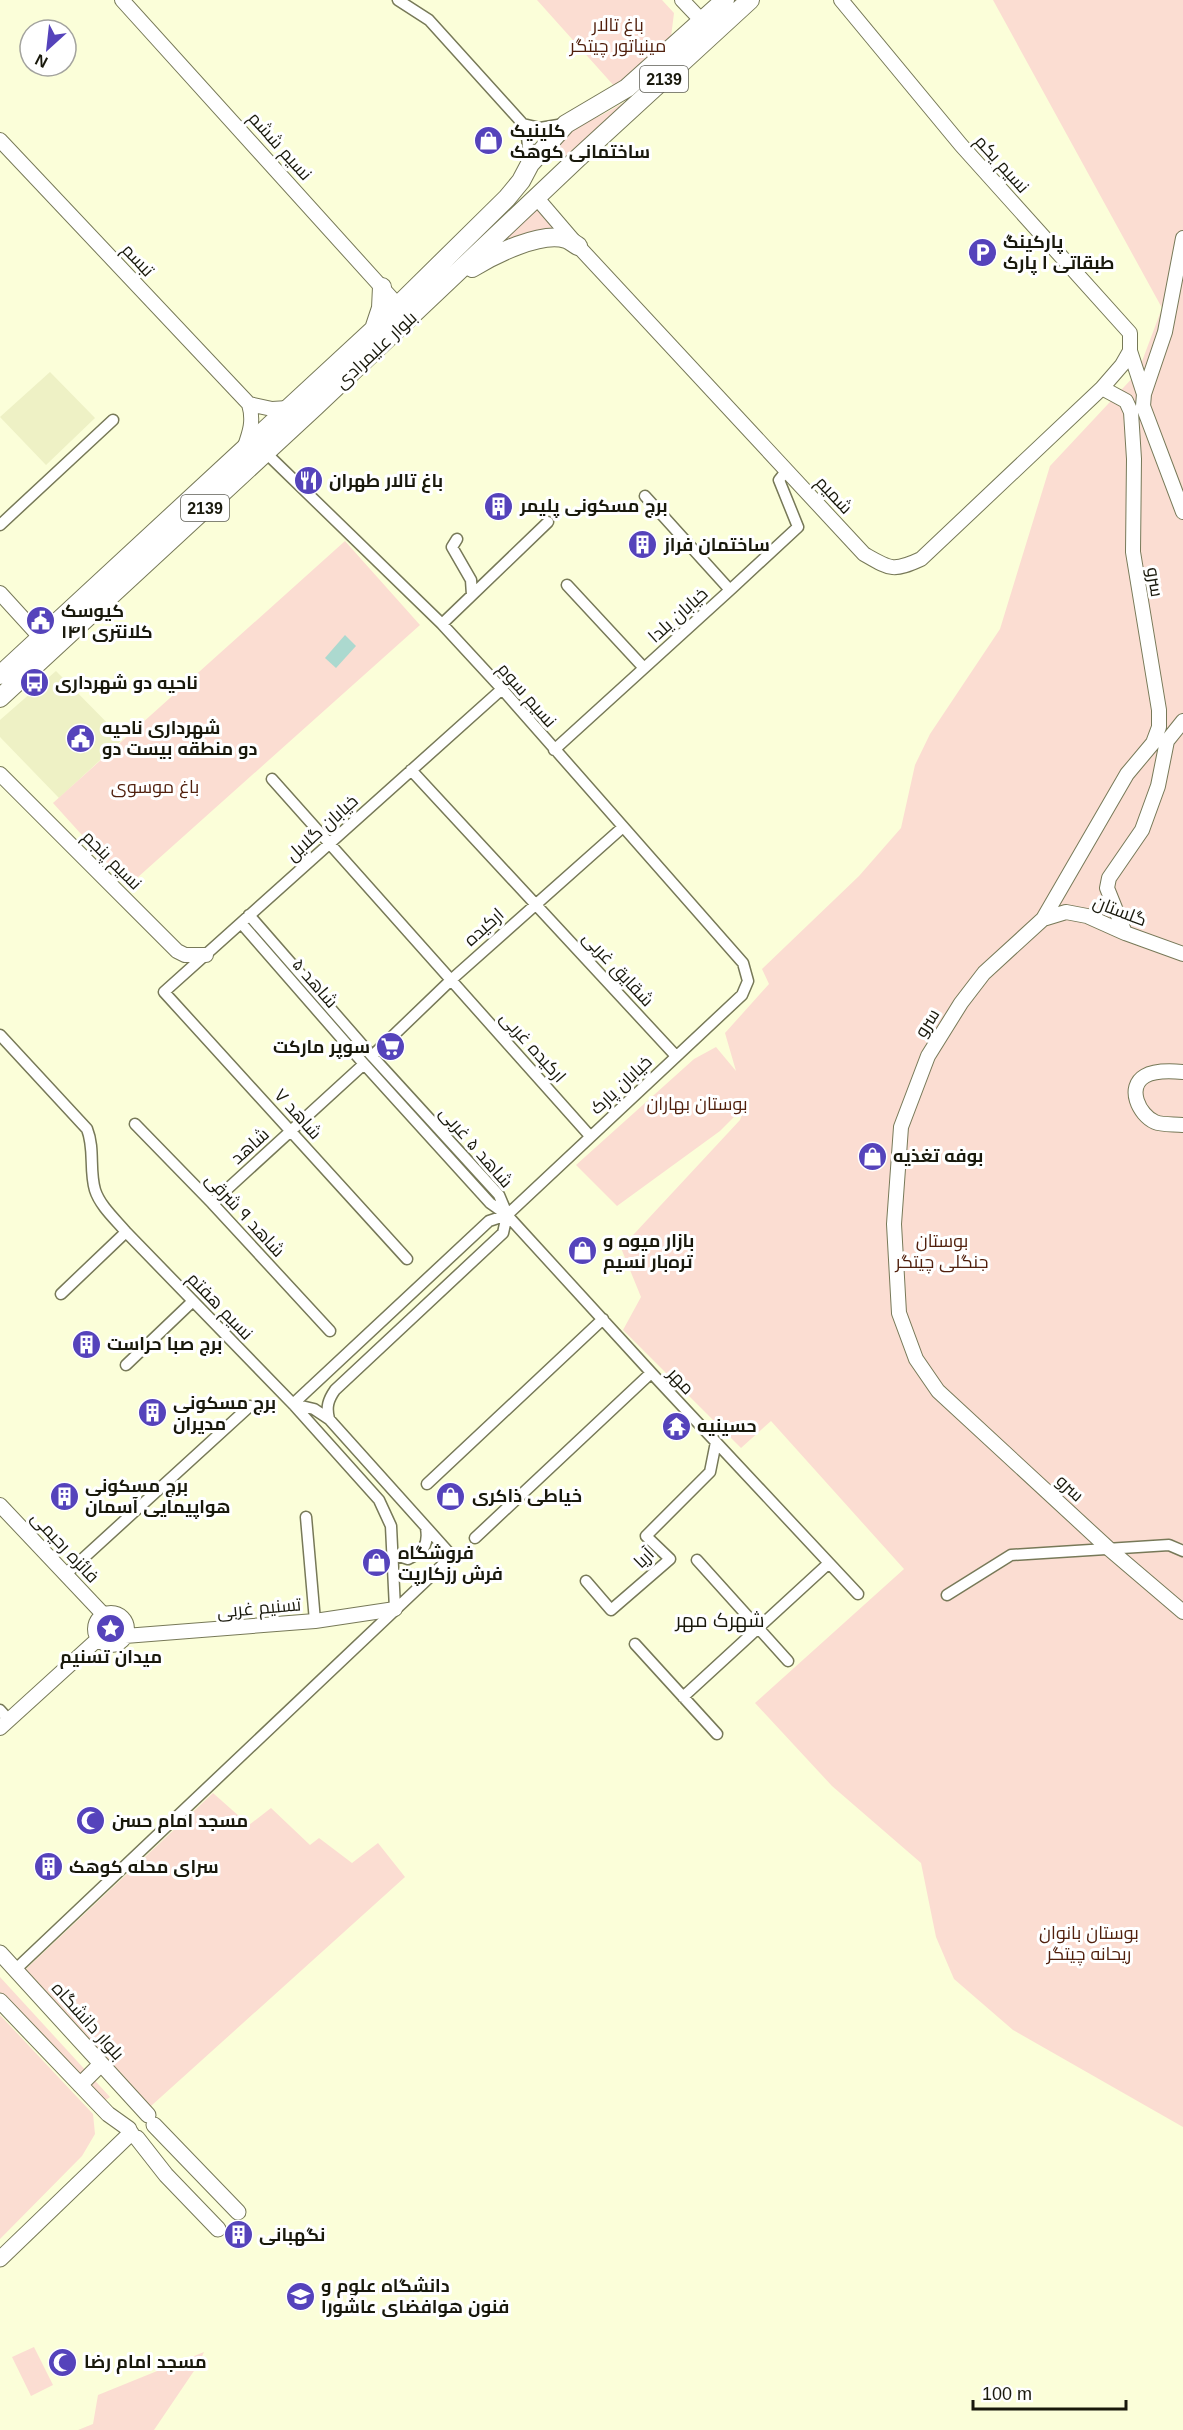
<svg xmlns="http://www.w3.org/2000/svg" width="1183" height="2430" viewBox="0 0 1183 2430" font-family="Helvetica,Cairo,sans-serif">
<rect width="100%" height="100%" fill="#fbfed9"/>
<path fill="#eef1c5" d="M50 372 95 418 46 465 0 417Z
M56 671 123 739 59 798 0 737V720Z"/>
<path fill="#fbddd2" d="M537 0H662L674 13 671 37 615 87Z
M993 0H1183V2127L1013 2030 954 1979 936 1937 921 1863 832 1786 755 1703 904 1569 771 1421 741 1448 623 1330 641 1297 621 1248 740 1120 745 1106 720 1131 617 1206 576 1165 694 1059 716 1047 736 1071 725 1033 769 984 762 969 859 876 901 828 915 765 930 734 1000 629 1050 466 1138 372 1162 308Z
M630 99 570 155 562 157 556 153 552 146 559 131 600 116Z
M535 207 557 231 483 256Z
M345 541 420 625 128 886 53 803Z
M213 1793 249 1825 271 1808 310 1845 319 1838 352 1863 378 1843 405 1877 151 2106 26 1969Z
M0 1977 110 2097 103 2102 0 1992Z
M0 2015 93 2114 95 2134 82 2156 0 2239Z
M34 2347 53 2385 31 2396 12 2357Z
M204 2352 198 2365 154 2430H78L93 2424 98 2395Z"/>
<path fill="#acd9cf" d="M345 635 356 646 336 668 325 658Z"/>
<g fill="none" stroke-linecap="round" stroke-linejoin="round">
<defs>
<path id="minor" d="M398 0 429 20 523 124 527 137 530 164
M523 124 540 128 564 124
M265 452 442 624 502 689 743 963 748 981 742 995 507 1215 489 1221 293 1404
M0 525 113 420
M457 539 452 547 471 580 472 595
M567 585 644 668
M730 590 798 527 779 480 787 470
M442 624 548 522
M554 750 730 590 645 496
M411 770 676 1056
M272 779 590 1136
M249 915 372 1056 499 1195 507 1214
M241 923 364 1064 490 1203 507 1215 657 1379 858 1594
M0 1035 87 1129C95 1149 89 1170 95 1190 100 1206 116 1220 126 1232L293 1404 379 1500 391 1526 395 1609
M372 1056 451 980 623 827
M135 1124 212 1203 330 1331
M212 1203 364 1064
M407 1259 164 992 502 689
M61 1294 126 1232
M126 1365 193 1301
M329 1419C326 1407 328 1400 335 1390L503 1233 507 1215
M427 1484 603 1319
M306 1517 315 1621
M475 1538 651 1373
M393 1554 408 1559C423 1552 429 1545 426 1528
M697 1560 788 1661
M66 1574 250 1406
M586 1581 611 1610 670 1559 646 1536 710 1472 716 1442
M947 1595 1011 1555 1169 1545 1183 1551
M635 1644 717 1734
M683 1697 829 1563
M0 1710 9 1720
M16 1969 452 1556 329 1419 314 1409 293 1404"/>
<path id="tertiary" d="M122 0 404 312
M682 0 702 21
M841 0 961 145 1130 333V351L1144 394
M0 140 249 404C254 421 250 432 244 449
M536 197 578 246 864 554C890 569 893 572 921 559L1102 388 1122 365 1130 351
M1183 238 1165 332 1144 394 1143 406 1183 512
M1102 388 1126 401 1131 412 1134 459 1133 552 1159 710V727L1153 743 1127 774 1043 919 984 973 961 1003 928 1056 901 1127 894 1224 899 1313 916 1359 938 1391 1108 1548 1183 1612
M249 404 272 409 288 408
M0 593 41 638
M0 774 177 951 185 955H206
M1043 919 1066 912 1087 916 1125 933 1183 954
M1125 933 1107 888 1109 878 1142 830 1158 786 1167 741 1183 721
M1183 1072C1172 1071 1155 1070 1145 1076 1126 1087 1139 1115 1155 1122 1162 1125 1174 1124 1183 1125
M0 1505 103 1614
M95 1629a16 16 0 1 1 32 0a16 16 0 1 1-32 0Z
M125 1636 315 1621 395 1609
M0 1728 98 1639"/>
<path id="secondary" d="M0 1953 148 2115
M0 2001 108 2114 129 2129
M80 2085 101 2064
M154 2125 238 2212
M137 2138 166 2175 218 2229
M0 2259 131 2133"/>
<path id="primary" d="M472 268C493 255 541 231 566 239 570 240 574 244 578 246
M375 326 381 308 382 287
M0 675 374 329 507 198 521 181 530 164 566 124 627 88 725 0
M0 698 315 407 578 158 750 0"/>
</defs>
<use href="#minor" stroke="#777958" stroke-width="13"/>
<use href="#tertiary" stroke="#777958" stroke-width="16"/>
<use href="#secondary" stroke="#777958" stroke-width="17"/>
<use href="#primary" stroke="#777958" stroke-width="20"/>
<use href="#minor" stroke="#fff" stroke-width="10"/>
<use href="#tertiary" stroke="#fff" stroke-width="14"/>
<use href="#secondary" stroke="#fff" stroke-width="15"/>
<use href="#primary" stroke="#fff" stroke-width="18"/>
</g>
<defs>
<symbol id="shop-disc" viewBox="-11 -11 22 22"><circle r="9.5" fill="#5543bb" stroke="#fff"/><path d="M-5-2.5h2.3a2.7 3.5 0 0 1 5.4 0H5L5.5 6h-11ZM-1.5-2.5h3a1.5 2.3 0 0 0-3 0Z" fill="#fff"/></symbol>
<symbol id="parking-disc" viewBox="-11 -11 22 22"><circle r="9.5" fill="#5543bb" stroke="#fff"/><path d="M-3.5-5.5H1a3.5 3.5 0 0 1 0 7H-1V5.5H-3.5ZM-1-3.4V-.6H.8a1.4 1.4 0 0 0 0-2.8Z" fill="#fff"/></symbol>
<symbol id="restaurant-disc" viewBox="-11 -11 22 22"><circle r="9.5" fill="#5543bb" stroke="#fff"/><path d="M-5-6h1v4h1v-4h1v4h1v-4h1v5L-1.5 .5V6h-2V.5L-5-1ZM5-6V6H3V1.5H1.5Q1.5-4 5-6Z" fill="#fff"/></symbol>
<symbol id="building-disc" viewBox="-11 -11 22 22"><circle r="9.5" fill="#5543bb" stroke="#fff"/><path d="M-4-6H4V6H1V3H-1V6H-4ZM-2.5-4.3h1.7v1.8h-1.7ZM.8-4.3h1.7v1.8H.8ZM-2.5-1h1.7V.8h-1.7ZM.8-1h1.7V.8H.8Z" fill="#fff"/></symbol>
<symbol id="civic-disc" viewBox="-11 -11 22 22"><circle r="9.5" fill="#5543bb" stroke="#fff"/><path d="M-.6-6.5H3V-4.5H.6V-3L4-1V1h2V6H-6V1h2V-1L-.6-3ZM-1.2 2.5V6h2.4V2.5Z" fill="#fff"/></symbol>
<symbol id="bus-disc" viewBox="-11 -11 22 22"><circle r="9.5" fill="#5543bb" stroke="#fff"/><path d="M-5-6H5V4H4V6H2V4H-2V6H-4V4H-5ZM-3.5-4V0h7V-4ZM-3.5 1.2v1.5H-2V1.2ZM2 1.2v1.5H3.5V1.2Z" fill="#fff"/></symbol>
<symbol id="supermarket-disc" viewBox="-11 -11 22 22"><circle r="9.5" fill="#5543bb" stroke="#fff"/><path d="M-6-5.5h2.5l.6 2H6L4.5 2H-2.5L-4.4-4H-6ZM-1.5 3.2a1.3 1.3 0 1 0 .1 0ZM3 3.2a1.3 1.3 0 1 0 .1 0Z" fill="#fff"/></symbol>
<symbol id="temple-disc" viewBox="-11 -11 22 22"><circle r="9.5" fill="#5543bb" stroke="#fff"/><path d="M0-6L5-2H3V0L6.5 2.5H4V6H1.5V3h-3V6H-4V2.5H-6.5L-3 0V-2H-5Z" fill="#fff"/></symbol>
<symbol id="sight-disc" viewBox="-11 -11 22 22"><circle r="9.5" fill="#5543bb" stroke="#fff"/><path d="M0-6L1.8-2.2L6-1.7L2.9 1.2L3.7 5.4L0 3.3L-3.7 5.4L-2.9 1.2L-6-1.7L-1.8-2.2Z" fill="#fff"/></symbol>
<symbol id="mosque-disc" viewBox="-11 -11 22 22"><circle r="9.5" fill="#5543bb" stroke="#fff"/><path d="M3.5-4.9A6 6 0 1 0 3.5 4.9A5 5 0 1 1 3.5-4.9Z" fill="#fff"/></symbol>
<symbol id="university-disc" viewBox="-11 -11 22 22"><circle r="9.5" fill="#5543bb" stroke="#fff"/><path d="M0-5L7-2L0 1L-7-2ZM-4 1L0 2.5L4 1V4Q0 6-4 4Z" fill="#fff"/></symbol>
</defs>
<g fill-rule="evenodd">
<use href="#shop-disc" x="472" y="124" width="33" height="33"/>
<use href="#parking-disc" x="966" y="236" width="33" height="33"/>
<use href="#restaurant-disc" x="292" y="464" width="33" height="33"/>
<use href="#building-disc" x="482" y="490" width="33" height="33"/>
<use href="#building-disc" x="626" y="528" width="33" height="33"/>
<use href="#civic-disc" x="24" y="604" width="33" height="33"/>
<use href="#bus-disc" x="18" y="666" width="33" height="33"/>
<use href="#civic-disc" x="64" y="722" width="33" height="33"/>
<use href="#supermarket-disc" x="374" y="1030" width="33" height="33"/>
<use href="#shop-disc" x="856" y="1140" width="33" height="33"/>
<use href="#shop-disc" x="566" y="1234" width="33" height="33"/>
<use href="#building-disc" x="70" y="1328" width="33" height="33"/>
<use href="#building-disc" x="136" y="1396" width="33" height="33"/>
<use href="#temple-disc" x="660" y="1410" width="33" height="33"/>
<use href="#building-disc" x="48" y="1480" width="33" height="33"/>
<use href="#shop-disc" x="434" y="1480" width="33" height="33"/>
<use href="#shop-disc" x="360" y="1546" width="33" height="33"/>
<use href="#sight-disc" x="94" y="1612" width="33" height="33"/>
<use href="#mosque-disc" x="74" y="1804" width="33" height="33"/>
<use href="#building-disc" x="32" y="1850" width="33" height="33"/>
<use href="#building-disc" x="222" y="2218" width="33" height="33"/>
<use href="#university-disc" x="284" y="2280" width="33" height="33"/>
<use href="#mosque-disc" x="46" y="2346" width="33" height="33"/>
</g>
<g text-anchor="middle" stroke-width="6" stroke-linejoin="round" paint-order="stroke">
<g fill="#fff" stroke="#5e5e55" stroke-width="1.5">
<rect x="640" y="66" width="48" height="26" rx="4.5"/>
<rect x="181" y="495" width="48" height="26" rx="4.5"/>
</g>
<g font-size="16" font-weight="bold" fill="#19190c">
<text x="664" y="85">2139</text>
<text x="205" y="514">2139</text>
</g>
<g font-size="18" fill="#51200d" stroke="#fff">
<text x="618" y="31">باغ تالار<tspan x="618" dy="21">مینیاتور چیتگر</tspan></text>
<text x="155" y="793">باغ موسوی</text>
<text x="697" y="1110">بوستان بهاران</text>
<text x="942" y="1247">بوستان<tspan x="942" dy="21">جنگلی چیتگر</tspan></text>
<text x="1089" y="1939">بوستان بانوان<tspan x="1089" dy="21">ریحانه چیتگر</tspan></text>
</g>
<g font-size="18" font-weight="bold" fill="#19190c" stroke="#fff" text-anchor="start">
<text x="510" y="137">کلینیک<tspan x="510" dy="21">ساختمانی کوهک</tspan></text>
<text x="1003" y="248">پارکینگ<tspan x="1003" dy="21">طبقاتی ا پارک</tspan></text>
<text x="329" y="487">باغ تالار طهران</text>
<text x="520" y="512">برج مسکونی پلیمر</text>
<text x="664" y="551">ساختمان فراز</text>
<text x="61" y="617">کیوسک<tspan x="61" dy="21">کلانتری ۱۴۱</tspan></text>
<text x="55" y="689">ناحیه دو شهرداری</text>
<text x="102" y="734">شهرداری ناحیه<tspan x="102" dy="21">دو منطقه بیست دو</tspan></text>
<text x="370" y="1053" text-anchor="end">سوپر مارکت</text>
<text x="893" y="1162">بوفه تغذیه</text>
<text x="603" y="1247">بازار میوه و<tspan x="603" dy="21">تره‌بار نسیم</tspan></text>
<text x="107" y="1350">برج صبا حراست</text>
<text x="173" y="1409">برج مسکونی<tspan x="173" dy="21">مدیران</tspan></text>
<text x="697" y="1432">حسینیه</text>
<text x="85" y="1492">برج مسکونی<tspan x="85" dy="21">هواپیمایی آسمان</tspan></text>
<text x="472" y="1502">خیاطی ذاکری</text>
<text x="398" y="1559">فروشگاه<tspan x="398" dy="21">فرش رزکارپت</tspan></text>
<text x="111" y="1663" text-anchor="middle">میدان تسنیم</text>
<text x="112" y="1827">مسجد امام حسن</text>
<text x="69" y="1873">سرای محله کوهک</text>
<text x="259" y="2241">نگهبانی</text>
<text x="321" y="2292">دانشگاه علوم و<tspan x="321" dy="21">فنون هوافضای عاشورا</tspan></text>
<text x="84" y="2368">مسجد امام رضا</text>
</g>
<g font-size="18" fill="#19190c" stroke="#fff">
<text transform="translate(280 146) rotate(48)" y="6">نسیم ششم</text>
<text transform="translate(1002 164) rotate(48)" y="6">نسیم یکم</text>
<text transform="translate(138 260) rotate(47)" y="6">تبسم</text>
<text transform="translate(376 350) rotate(-43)" y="6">بلوار علیمرادی</text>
<text transform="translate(834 495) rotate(47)" y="6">شمیم</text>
<text transform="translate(1155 582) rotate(81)" y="6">سرو</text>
<text transform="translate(678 615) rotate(-42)" y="6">خیابان یلدا</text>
<text transform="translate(527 695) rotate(49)" y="6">نسیم سوم</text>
<text transform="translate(322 828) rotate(-42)" y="6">خیابان گلایل</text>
<text transform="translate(112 860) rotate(45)" y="6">نسیم پنجم</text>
<text transform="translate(1120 911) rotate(21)" y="6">گلستان</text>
<text transform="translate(484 927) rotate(-42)" y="6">ارکیده</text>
<text transform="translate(618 969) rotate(47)" y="6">شقایق غربی</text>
<text transform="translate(315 983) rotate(49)" y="6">شاهد ۵</text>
<text transform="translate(927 1023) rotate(-58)" y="6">سرو</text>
<text transform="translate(533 1047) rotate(48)" y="6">ارکیده غربی</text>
<text transform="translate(621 1085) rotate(-43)" y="6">خیابان پارک</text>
<text transform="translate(298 1114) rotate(48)" y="6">شاهد ۷</text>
<text transform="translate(250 1146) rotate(-42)" y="6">شاهد</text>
<text transform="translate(476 1147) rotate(49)" y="6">شاهد ۵ غربی</text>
<text transform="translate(245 1215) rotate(47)" y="6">شاهد ۹ شرقی</text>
<text transform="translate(220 1306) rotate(46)" y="6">نسیم هفتم</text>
<text transform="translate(681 1381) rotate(47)" y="6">مهر</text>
<text transform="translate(1070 1488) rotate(43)" y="6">سرو</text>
<text transform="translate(65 1547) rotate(47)" y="6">فائزه رحیمی</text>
<text transform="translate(644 1558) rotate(-44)" y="6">آریا</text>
<text transform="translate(259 1608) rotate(-5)" y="6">تسنیم غربی</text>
<text transform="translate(88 2021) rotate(48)" y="6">بلوار دانشگاه</text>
</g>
<g font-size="20" fill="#19190c" stroke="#fff">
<text x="720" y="1627">شهرک مهر</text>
</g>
</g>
<g transform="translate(48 48) rotate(207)"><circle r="28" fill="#ffffff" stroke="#a3a39e" stroke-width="1.5"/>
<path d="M0-4.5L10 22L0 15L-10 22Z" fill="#5543bb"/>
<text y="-9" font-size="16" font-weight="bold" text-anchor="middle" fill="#19190c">N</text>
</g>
<path d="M973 2400v9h153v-9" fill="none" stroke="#19190c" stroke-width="3"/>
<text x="982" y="2400" font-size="18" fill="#19190c" stroke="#ffffff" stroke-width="4.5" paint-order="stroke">100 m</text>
</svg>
